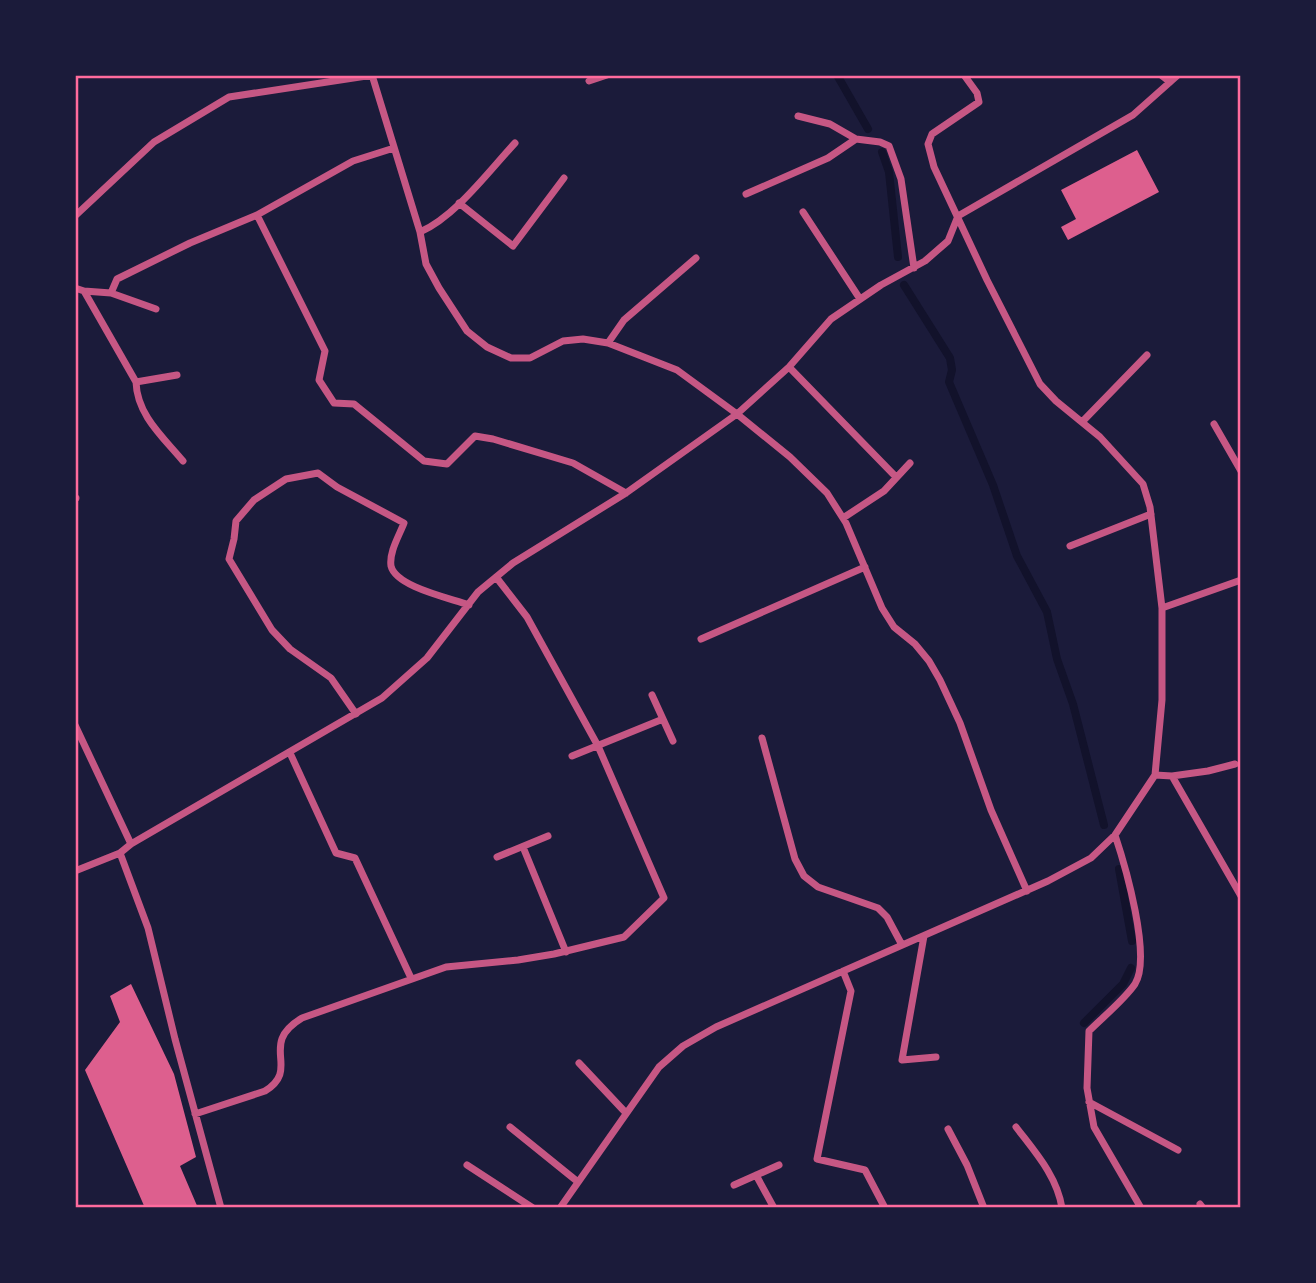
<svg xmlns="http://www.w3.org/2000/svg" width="1316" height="1283" viewBox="0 0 1316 1283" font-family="'Fira Sans Condensed',sans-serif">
<rect width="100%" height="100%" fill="#1b1b3a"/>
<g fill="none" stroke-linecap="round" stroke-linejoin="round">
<path stroke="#12122b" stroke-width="8" d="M837 75 868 129
M882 152 889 172 898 257
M904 285 950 358 952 370 949 382 993 485 1017 556 1047 612 1057 659 1073 704 1104 825
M1119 869 1132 941
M1084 1023 1123 984 1131 968"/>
</g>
<path fill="#dd5f8e" d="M1137 150 1159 192 1068 240 1061 227 1076 219 1061 190Z
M131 984 174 1074 196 1157 180 1166 198 1208H145L85 1070 120 1022 110 996Z"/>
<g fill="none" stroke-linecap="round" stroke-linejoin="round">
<path stroke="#c65784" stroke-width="7" d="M372 75 420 232 426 264 439 288 467 331 487 347 511 358H530L563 341 583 339 608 343 677 370 737 414 790 457 827 493 846 523 882 608 894 627 915 644 929 661 940 680 960 723 991 810 1027 891
M964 75 977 93 979 102 932 134 928 144 934 167 987 280 1040 384 1056 401 1100 437 1143 484 1150 507 1162 608
M1161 75 1170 82
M589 81 607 75
M798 116 830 124 856 139
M746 194 828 158 856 139 880 142 889 146 901 179 914 268
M459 203 513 246 564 178
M803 212 860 299
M257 215 325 351 319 380 334 403 354 404 424 461 447 464 475 436 493 439 573 463 626 493
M75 216 154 142 229 97 373 75
M420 232C455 217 489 171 515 143
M75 288 84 291 136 382C137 415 163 437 183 461
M84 291 111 293 156 309
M111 293 117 279 190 243 257 215 353 161 394 148
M608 343 624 320 696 258
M789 367 896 477
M136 382 177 375
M1082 422 1147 355
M1214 424 1241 471
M75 498H76
M843 518 884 491 910 463
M1070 546 1151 514
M701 639 865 567
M652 695 673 741
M356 714 331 678 290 649 272 630 229 559 234 539 236 521 254 500 286 479 318 473 337 487 404 523C399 536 389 552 391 566 396 587 450 598 469 605
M75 725 131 844
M762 738 795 859 804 876 818 887 878 908 887 917 902 945
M290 753 336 853 355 858 411 978
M572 756 663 719
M1155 775 1172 776 1241 896
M1172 776 1208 771 1235 764
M1115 835C1125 865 1152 957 1135 984 1124 1000 1103 1017 1089 1031L1087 1088 1094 1127 1141 1208
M523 847 566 952
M120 853 148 928 175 1039 221 1208
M497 857 548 836
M75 871 120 853 131 844 382 698 427 658 478 592 513 563 626 493 737 414 789 367 831 319 881 285 925 261 948 241 958 216 1133 115 1178 75
M924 936 902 1060 936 1057
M843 971 851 991 817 1159 865 1170 885 1208
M579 1063 626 1113
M1089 1102 1178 1150
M195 1114 265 1091C302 1068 257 1045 302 1018L446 967 518 960 554 954 624 937 664 898 598 746 527 617 496 577
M510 1127 578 1182
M1016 1127C1035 1152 1057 1176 1062 1208
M948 1129 967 1165 984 1208
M467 1165 533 1208
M756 1175 774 1208
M734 1185 779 1165
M1200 1204 1203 1208
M560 1208 659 1067 683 1046 716 1027 1048 881 1091 858 1115 835 1155 775 1162 700V608L1241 580"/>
</g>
<rect width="1316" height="1283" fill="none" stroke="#1b1b3a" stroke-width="154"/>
<rect x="77" y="77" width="1162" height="1129" fill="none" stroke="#ff6b9d" stroke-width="2.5"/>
</svg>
